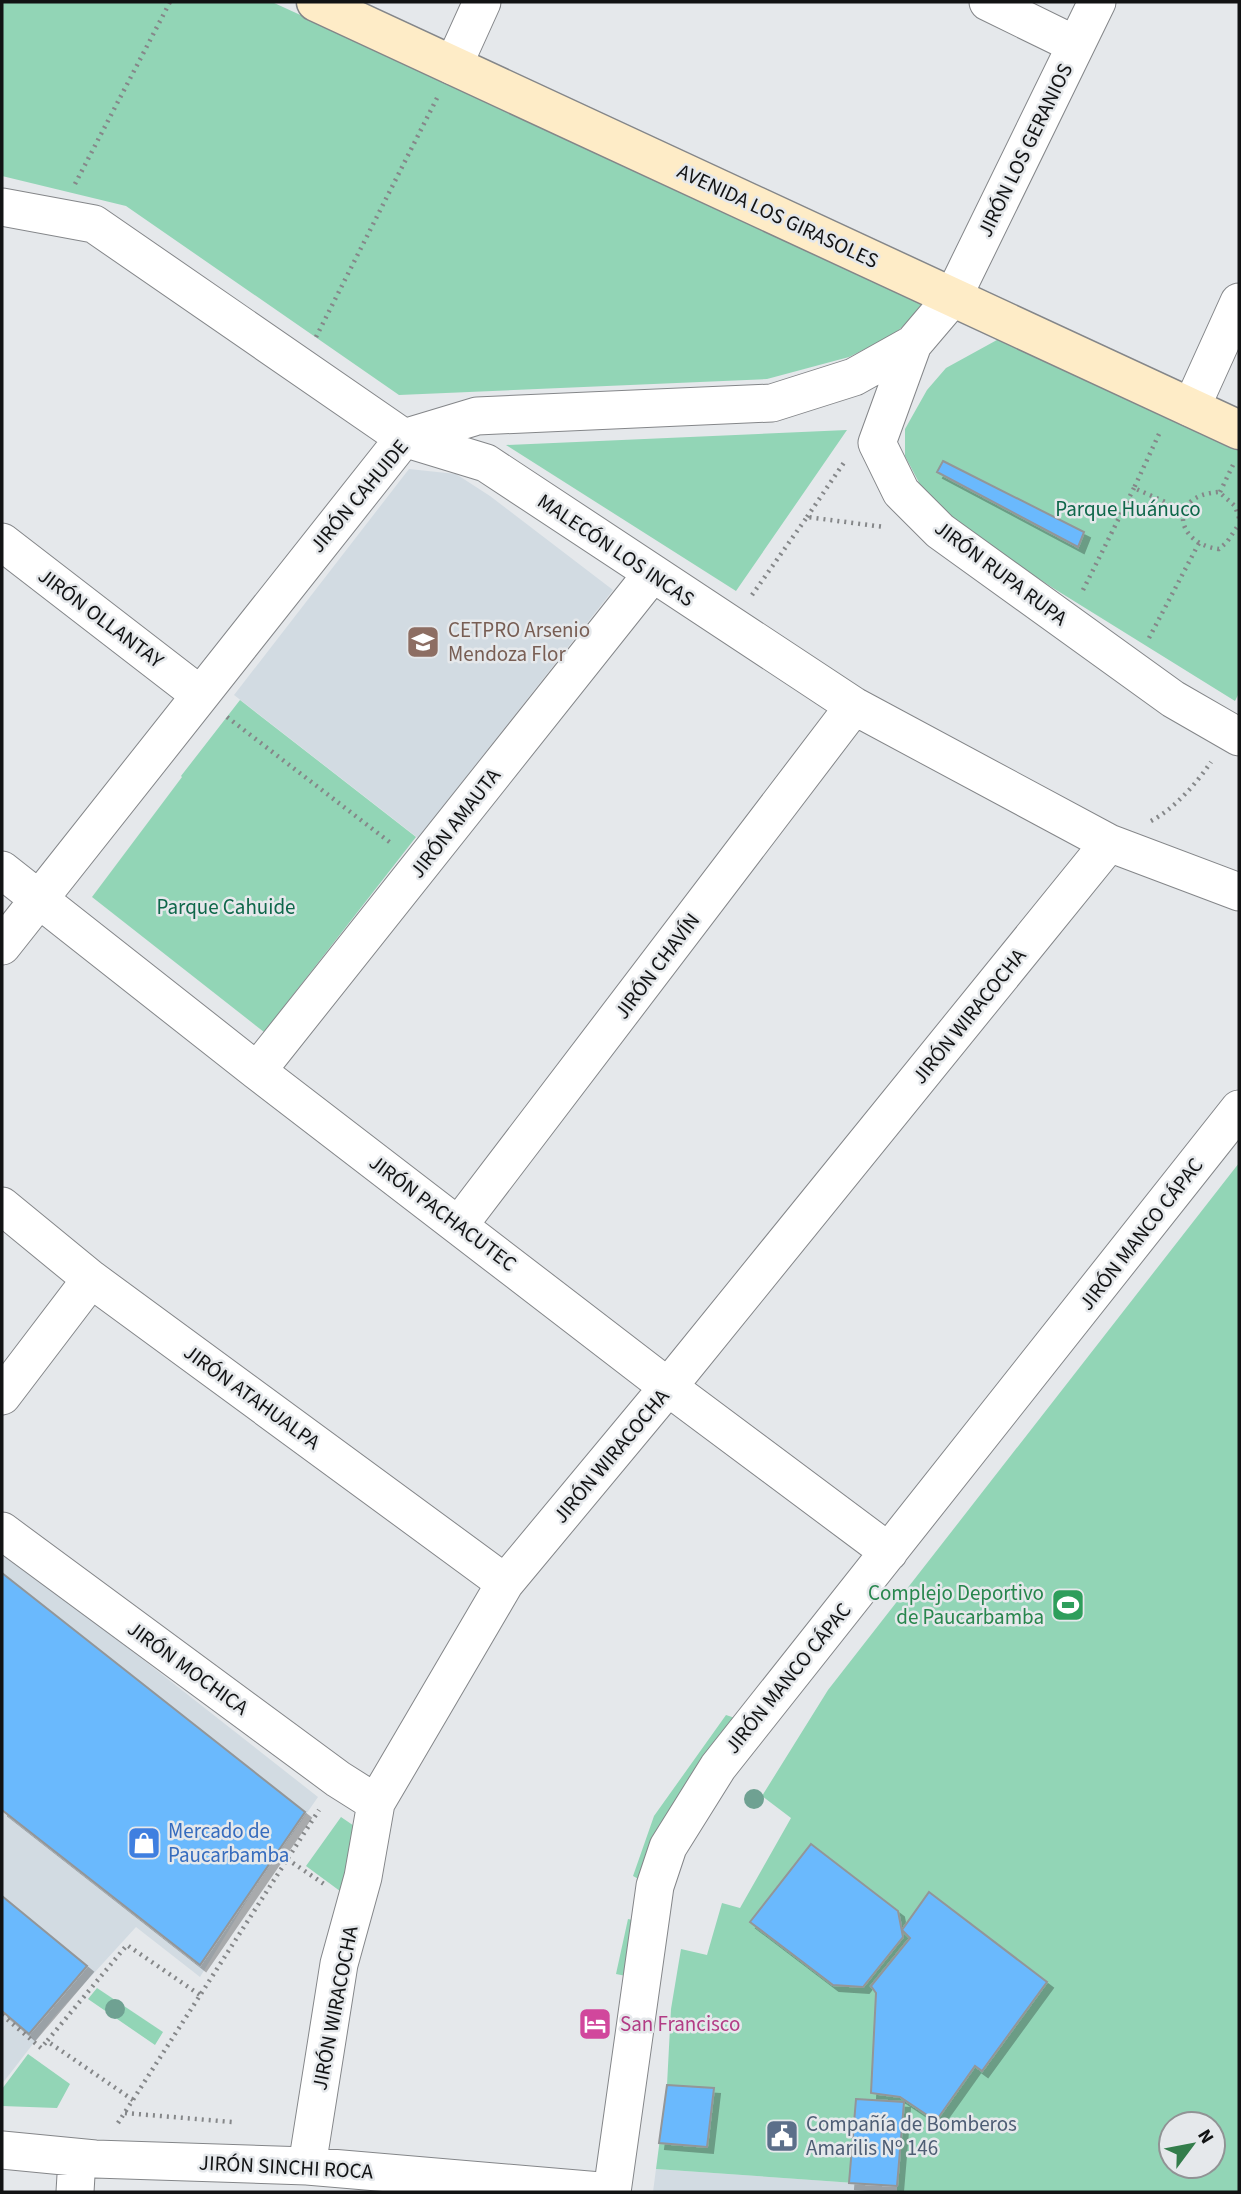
<svg xmlns="http://www.w3.org/2000/svg" width="1241" height="2194" viewBox="0 0 1241 2194" font-family="'Source Sans 3',sans-serif">
<defs>
<filter id="shadow"><feDropShadow dx="6" dy="6" stdDeviation="0" flood-color="#0004"/></filter>
</defs>
<rect width="100%" height="100%" fill="#e5e8eb"/>
<path fill="#d2dbe2" d="M409 469 456 474 490 496 613 590 418 838 234 695Z
M2 1549 318 1797 254 1889 200 1977 136 1927 53 2018 2 2084Z
M656 2169 897 2186V2192H653Z"/>
<path fill="#92d5b6" fill-rule="evenodd" d="M2 2H272L929 303 893 335 849 357 767 379 399 395 126 206 2 176Z
M1006 335 1239 442V693L1235 701 1053 588 943 516 924 492 905 456V429L927 390 946 368Z
M847 430 736 591 506 445Z
M240 700 416 837 264 1032 92 897 182 777 181 776Z
M1239 1163V2192H897V2186L656 2169 667 2085 671 2009 681 1949 707 1955 722 1903 740 1908 791 1818 762 1796 828 1690ZM1171 2124H1213V2166H1171Z
M726 1715 738 1719 644 1882 633 1876 654 1816Z
M341 1817 360 1830 344 1894 306 1866Z
M628 1919 637 1921 626 1976 616 1974Z
M97 1988 163 2032 155 2045 88 1999Z
M28 2054 70 2084 57 2108 2 2106V2089Z"/>
<path fill="#6bb9fd" stroke="#939698" stroke-width="2" filter="url(#shadow)" d="M943 461 1084 532 1078 547 937 472Z
M2 1573 305 1812 200 1965 2 1810Z
M811 1844 898 1911 903 1937 863 1987 833 1985 750 1922Z
M929 1892 1047 1982 982 2071 975 2066 936 2121 900 2097 871 2093 876 1993 871 1986 910 1938 902 1930Z
M2 1896 87 1966 29 2034 2 2011Z
M667 2085 714 2088 707 2147 659 2143Z
M856 2099 904 2102 897 2186 849 2183Z"/>
<g fill="none" stroke-linecap="round" stroke-linejoin="round">
<defs>
<path id="minor" d="M988 2 1076 45
M453 66 482 2
M2 207 94 224 404 438 486 463 854 706 1109 843 1239 892
M913 344 877 443 901 492 940 531 1173 699 1239 737
M1191 408 1239 302
M2 542 199 694
M2 870 257 1071 668 1387 889 1552
M2 946 404 438 477 416 772 403 854 377 913 344 953 297 1097 2
M257 1071 652 574
M2 1206 91 1279 505 1583
M459 1225 854 706
M2 1396 91 1279
M2 1531 338 1779 376 1803
M2 2150 95 2159 307 2166 612 2192 655 1886 668 1847 718 1767 1239 1109
M307 2166 339 1964 363 1877 376 1803 505 1583 668 1387 1109 843
M75 2192 77 2158"/>
<path id="secondary" d="M316 2 1239 430"/>
</defs>
<use href="#minor" stroke="#848689" stroke-width="39"/>
<use href="#secondary" stroke="#848689" stroke-width="41"/>
<path stroke="#858789" stroke-width="4.5" stroke-dasharray="2 5" stroke-linecap="butt" d="M75 184 170 2
M316 337 437 98
M1159 434 1134 488 1183 510
M1220 492 1233 465
M807 517 845 461
M1239 518 1235 506 1219 492C1167 495 1175 544 1219 549L1227 542 1239 524
M1083 590 1134 488
M752 595 807 517 884 527
M1149 638 1199 543
M227 717 392 844
M1151 821C1174 809 1196 784 1211 762
M287 1859 324 1884
M2 2015 41 2048 47 2041
M133 2100 47 2041 127 1945 200 1995
M125 2113 232 2122
M118 2123 319 1810"/>
<use href="#minor" stroke="#fff" stroke-width="37"/>
<use href="#secondary" stroke="#feecc7" stroke-width="38"/>
</g>
<g fill="#6fa192">
<circle cx="754" cy="1799" r="10"/>
<circle cx="115" cy="2009" r="10"/>
</g>
<defs>
<symbol id="university-square" viewBox="-11 -11 22 22"><rect x="-9" y="-9" width="18" height="18" rx="4" fill="#8d6e63" stroke="#e5e8eb"/><path d="M0-5L7-2L0 1L-7-2ZM-4 1L0 2.5L4 1V4Q0 6-4 4Z" fill="#fff"/></symbol>
<symbol id="stadium-square" viewBox="-11 -11 22 22"><rect x="-9" y="-9" width="18" height="18" rx="4" fill="#2e9e5b" stroke="#e5e8eb"/><path d="M0-5a6.5 5 0 1 0 0 10a6.5 5 0 1 0 0-10ZM-3.5-1.8h7v3.6h-7Z" fill="#fff"/></symbol>
<symbol id="shop-square" viewBox="-11 -11 22 22"><rect x="-9" y="-9" width="18" height="18" rx="4" fill="#3f7fe0" stroke="#e5e8eb"/><path d="M-5-2.5h2.3a2.7 3.5 0 0 1 5.4 0H5L5.5 6h-11ZM-1.5-2.5h3a1.5 2.3 0 0 0-3 0Z" fill="#fff"/></symbol>
<symbol id="hotel-square" viewBox="-11 -11 22 22"><rect x="-9" y="-9" width="18" height="18" rx="4" fill="#d1479c" stroke="#e5e8eb"/><path d="M-6-4.5h1.5V1H6V5H4.5V3h-9V5H-6ZM-4 0a1.8 1.8 0 1 1 3.6 0ZM.5 0V-2.5h3Q6-2.5 6 0Z" fill="#fff"/></symbol>
<symbol id="civic-square" viewBox="-11 -11 22 22"><rect x="-9" y="-9" width="18" height="18" rx="4" fill="#5c6f8a" stroke="#e5e8eb"/><path d="M-.6-6.5H3V-4.5H.6V-3L4-1V1h2V6H-6V1h2V-1L-.6-3ZM-1.2 2.5V6h2.4V2.5Z" fill="#fff"/></symbol>
</defs>
<g fill-rule="evenodd">
<use href="#university-square" x="404" y="623" width="38" height="38"/>
<use href="#stadium-square" x="1049" y="1586" width="38" height="38"/>
<use href="#shop-square" x="125" y="1824" width="38" height="38"/>
<use href="#hotel-square" x="576" y="2005" width="38" height="38"/>
<use href="#civic-square" x="763" y="2117" width="38" height="38"/>
</g>
<g text-anchor="middle" stroke-width="5" stroke-linejoin="round" paint-order="stroke">
<g font-size="21" fill="#121314" stroke="#e5e8eb">
<text transform="translate(1025 150) rotate(-64)" y="7">JIRÓN LOS GERANIOS</text>
<text transform="translate(778 216) rotate(25)" y="7">AVENIDA LOS GIRASOLES</text>
<text transform="translate(359 496) rotate(-50)" y="7">JIRÓN CAHUIDE</text>
<text transform="translate(616 550) rotate(34)" y="7">MALECÓN LOS INCAS</text>
<text transform="translate(1001 573) rotate(37)" y="7">JIRÓN RUPA RUPA</text>
<text transform="translate(101 618) rotate(37)" y="7">JIRÓN OLLANTAY</text>
<text transform="translate(455 823) rotate(-52)" y="7">JIRÓN AMAUTA</text>
<text transform="translate(657 966) rotate(-53)" y="7">JIRÓN CHAVÍN</text>
<text transform="translate(969 1016) rotate(-51)" y="7">JIRÓN WIRACOCHA</text>
<text transform="translate(443 1213) rotate(37)" y="7">JIRÓN PACHACUTEC</text>
<text transform="translate(1141 1234) rotate(-52)" y="7">JIRÓN MANCO CÁPAC</text>
<text transform="translate(252 1397) rotate(36)" y="7">JIRÓN ATAHUALPA</text>
<text transform="translate(611 1456) rotate(-50)" y="7">JIRÓN WIRACOCHA</text>
<text transform="translate(188 1668) rotate(36)" y="7">JIRÓN MOCHICA</text>
<text transform="translate(788 1678) rotate(-51)" y="7">JIRÓN MANCO CÁPAC</text>
<text transform="translate(335 2008) rotate(-79)" y="7">JIRÓN WIRACOCHA</text>
<text transform="translate(286 2167) rotate(3)" y="7">JIRÓN SINCHI ROCA</text>
</g>
<g font-size="21" fill="#0e674a" stroke="#e5e8eb">
<text x="1128" y="516">Parque Huánuco</text>
<text x="226" y="914">Parque Cahuide</text>
</g>
<g font-size="21" fill="#785e54" stroke="#e5e8eb" text-anchor="start">
<text x="448" y="637">CETPRO Arsenio<tspan x="448" dy="24">Mendoza Flor</tspan></text>
</g>
<g font-size="21" fill="#27864d" stroke="#e5e8eb" text-anchor="end">
<text x="1044" y="1600">Complejo Deportivo<tspan x="1044" dy="24">de Paucarbamba</tspan></text>
</g>
<g font-size="21" fill="#366cbe" stroke="#e5e8eb" text-anchor="start">
<text x="168" y="1838">Mercado de<tspan x="168" dy="24">Paucarbamba</tspan></text>
</g>
<g font-size="21" fill="#b23c85" stroke="#e5e8eb" text-anchor="start">
<text x="620" y="2031">San Francisco</text>
</g>
<g font-size="21" fill="#4e5e75" stroke="#e5e8eb" text-anchor="start">
<text x="806" y="2131">Compañía de Bomberos<tspan x="806" dy="24">Amarilis Nº 146</tspan></text>
</g>
</g>
<rect width="1241" height="2194" fill="none" stroke="#121314" stroke-width="7"/>
<g transform="translate(1192 2145) rotate(58)"><circle r="33" fill="#e5e8eb" stroke="#919395" stroke-width="2"/>
<path d="M0-5L12 26L0 18L-12 26Z" fill="#337d4b"/>
<text y="-10" font-size="19" font-weight="bold" text-anchor="middle" fill="#121314">N</text>
</g>
</svg>
